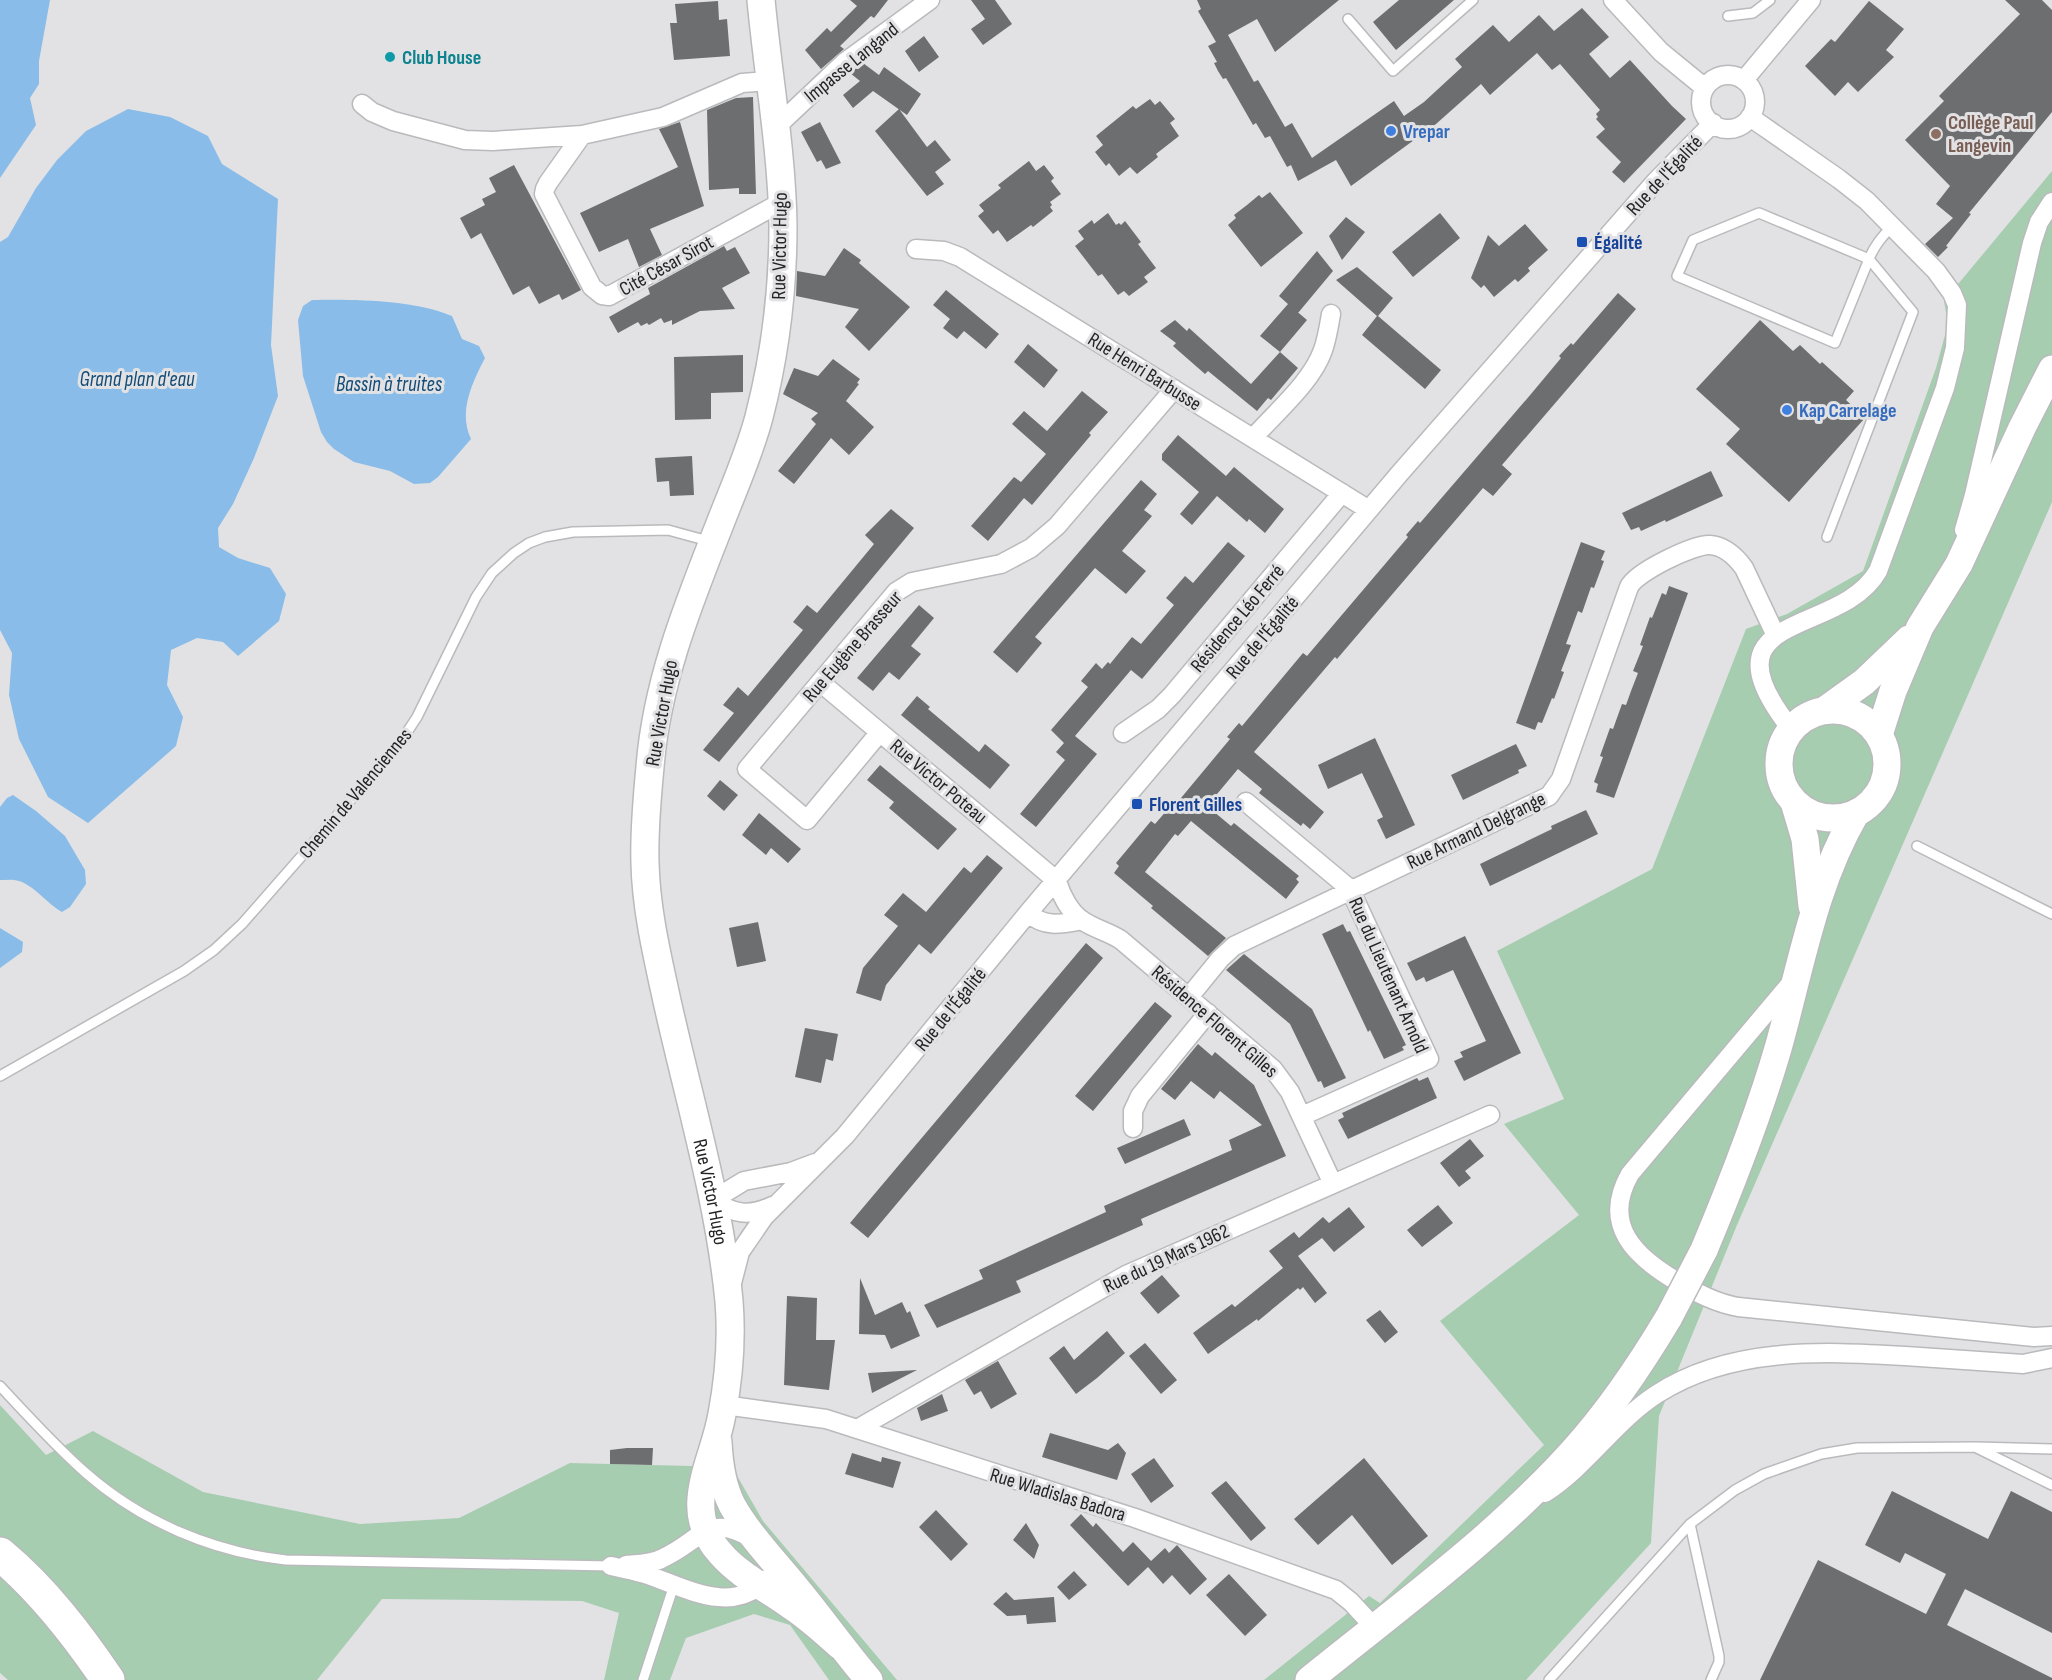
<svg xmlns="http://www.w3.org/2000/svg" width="2052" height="1680" viewBox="0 0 2052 1680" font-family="'Sofia Sans Condensed',sans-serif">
<rect width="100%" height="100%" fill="#e2e2e4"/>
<path fill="#a7cdb1" d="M2052 171V502L1737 1225 1659 1416 1651 1543 1526 1680H1264L1369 1596 1380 1603 1544 1445 1440 1321 1579 1215 1504 1124 1564 1099 1497 951 1652 869 1746 629 1787 614 1863 571 1936 368 1948 324 1944 301Z
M0 1405 46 1455 93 1431 203 1492 360 1524 459 1518 570 1463 732 1467 763 1521 897 1680H829L790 1625 754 1614 686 1638 670 1680H604L619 1613 582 1601 382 1599 317 1680H8L0 1673Z"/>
<path fill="#89bce8" d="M0 0H50L39 61V84L30 98 36 125 0 178Z
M128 109 170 117 208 136 222 164 278 199 271 345 278 396 254 458 233 504 218 528 219 547 238 558 270 568 286 594 279 621 238 656 223 642 197 638 171 650 167 685 183 717 176 746 88 823 48 797 19 739 9 695 12 653 0 630V242L8 237 36 188 57 160 86 131Z
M312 300C352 299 415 300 452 316L462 339 479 346 485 358C472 383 458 412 471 439L438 477 430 483 414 484 390 471 354 462 334 449 327 442 321 432 303 376 298 320 303 306Z
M13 795 36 811 65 836 85 870 86 884 70 907 62 912C49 905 32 884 19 881 13 879 6 880 0 880V807L7 798Z
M0 928 23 942 22 952 0 968Z"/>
<path fill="#6d6e6f" d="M850 0H888L874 18 871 16 840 46 844 49 821 69 805 50 827 28 831 32 857 6Z
M971 0H995L1012 24 983 45 971 29 985 19Z
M1197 0H1339L1275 52 1257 19 1228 35 1254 82 1258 80 1285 127 1292 123 1312 158 1394 101 1404 116 1424 102 1462 67 1455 59 1493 25 1509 42 1539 15 1554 31 1582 8 1609 37 1589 54 1610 78 1630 60 1672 106 1686 119 1624 183 1612 172 1621 162 1596 137 1605 129 1596 119 1598 117 1596 114 1600 110 1560 64 1552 70 1537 53 1490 95 1481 84 1436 124 1351 186 1336 160 1298 181 1291 165 1287 167 1270 136 1265 138 1256 123 1253 125 1226 78 1223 79 1218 71 1214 63 1217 62 1208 46 1218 41 1216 42 1198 11 1201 9Z
M1399 0H1454L1396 50 1373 22Z
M2005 0H2042L2052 10V112L1969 213 1971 214 1946 246 1948 247 1938 257 1925 244 1953 218 1936 204 1950 186 1905 140 1944 101 1939 96 2020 14Z
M718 1 719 20 727 19 730 56 674 60 670 23H677L675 4Z
M1869 1 1904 29 1886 50 1894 57 1858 92 1848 82 1835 96 1805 66 1831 39 1835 42Z
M924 36 939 57 919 72 905 51Z
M863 63 879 75 884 67 921 94 907 115 873 91 853 108 843 95 860 81 850 73Z
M753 97 756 194H739V188L709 190 707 110 736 98Z
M1150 99 1155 105 1160 101 1175 119 1170 123 1179 136 1156 154 1158 157 1137 174 1130 167 1119 176 1109 163 1106 166 1095 152 1103 145 1096 136 1133 106 1136 109Z
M899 109 927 147 935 140 951 160 935 172 944 184 927 196 875 131Z
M680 122 704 206 650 229 662 255 639 267 628 239 599 252 580 213 678 167 659 129Z
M820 122 841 163 826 169 821 160 817 162 801 132Z
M1029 161 1036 171 1044 165 1054 178 1051 181 1061 194 1050 202 1052 205 1050 207 1053 211 1033 227 1031 225 1007 242 998 230 993 234 978 216 984 211 979 205 1001 188 998 185Z
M514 165 581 290 562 300 559 294 539 304 529 286 513 295 481 233 471 239 460 218 485 205 482 199 496 192 489 178Z
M1270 192 1303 233 1261 267 1228 225 1236 218 1234 215 1247 205 1259 195 1262 198Z
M1108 213 1116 225 1119 223 1121 225 1125 221 1141 242 1138 244 1156 268 1144 277 1148 282 1129 296 1124 291 1118 295 1102 274 1098 276 1075 246 1084 239 1078 231 1092 220 1094 224Z
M1440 213 1460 238 1413 277 1392 252Z
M1346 217 1365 232 1342 260 1329 236Z
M1525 224 1548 250 1528 268 1530 271 1518 282 1515 279 1494 297 1484 285 1481 288 1471 278 1488 235 1499 246Z
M724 246 727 251 735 247 750 273 722 288 735 309 700 311 672 325V320L664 323 661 318 649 325 647 323 641 326 638 322 618 333 609 317 650 294 648 288Z
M844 248 861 260 859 263 910 307 869 351 845 327 859 309 796 296 797 271 825 276Z
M1317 251 1333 271 1298 313 1279 296Z
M1357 267 1393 298 1378 316 1441 370 1425 389 1362 335 1377 316 1336 280Z
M946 290 999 334 986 349 964 331 957 339 943 328 950 319 933 305Z
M1618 293 1636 309 1502 465 1512 474 1493 496 1483 488 1337 659 1335 657 1254 752 1324 812 1310 829 1303 823 1301 826 1259 793 1262 789 1238 769 1207 806 1231 826 1234 823 1299 876 1296 879 1299 882 1286 899 1191 821 1178 836 1175 834 1145 872 1226 938 1208 956 1151 908 1153 906 1114 873 1119 866 1116 863 1151 821 1155 824 1174 802 1176 804 1230 739 1227 737 1239 723 1242 726 1303 653 1307 656 1408 537 1406 535 1418 521 1420 523 1531 394 1561 358 1559 356 1571 343 1573 345Z
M1288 304 1307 320 1280 352 1298 368 1271 400 1268 398 1257 411 1208 371 1205 374 1173 346 1176 343 1160 331 1175 320 1187 331 1189 328 1251 384 1280 352 1260 336Z
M1760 320 1793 351 1800 345 1820 364 1822 362 1854 391 1846 400 1865 418 1789 502 1726 444 1740 429 1696 389Z
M1028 344 1058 370 1044 388 1014 362Z
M743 355V392L711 393V419L675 420 674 357Z
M833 359 860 379 857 383 859 384 846 401 874 427 849 455 831 438 794 484 778 471 816 424 811 419 818 413 783 394 794 368 818 376Z
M1082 391 1108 412 1089 433 1091 435 1032 505 1024 498 988 541 971 526 1014 477 1021 482 1046 454 1012 424 1024 411 1047 431Z
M1178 435 1226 476 1234 467 1284 509 1265 533 1249 519 1247 522 1217 496 1192 525 1180 514 1199 492 1162 460V454Z
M692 456 694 495 670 496 669 481 657 482 655 458Z
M1711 471 1723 496 1666 522 1665 520 1641 531 1639 527 1631 530 1622 513Z
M1141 480 1157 494 1144 510 1152 516 1122 551 1146 571 1126 594 1095 568 1035 637 1042 643 1017 673 993 652Z
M891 509 914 528 719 762 703 750 734 713 723 705 738 687 748 696 803 630 793 622 807 605 817 613 874 544 865 535Z
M1228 542 1245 556 1142 679 1131 670 1075 736 1097 754 1036 827 1020 814 1065 760 1056 752 1064 743 1051 730 1088 687 1081 681 1096 663 1102 669 1108 662 1110 664 1132 637 1141 644 1174 605 1166 598 1185 576 1193 583Z
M1581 542 1605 551 1601 560 1604 561 1594 588 1591 587 1582 613 1578 611 1566 644 1571 645 1561 671 1564 672 1554 699 1552 698 1542 723 1538 722 1535 730 1516 723Z
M1669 586 1688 593 1614 798 1596 792 1598 784 1594 782 1603 757 1600 756 1610 728 1613 729 1622 704 1626 705 1631 691 1638 673 1633 671 1643 646 1640 645 1650 617 1652 618 1662 593 1666 595Z
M919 605 934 618 911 646 921 654 899 680 889 672 873 691 857 678Z
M917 696 930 707 928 709 979 752 985 744 1010 765 990 789 901 715Z
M1375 738 1415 825 1386 839 1377 820 1383 817 1362 773 1328 789 1318 765Z
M1516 744 1527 766 1518 770 1519 773 1463 800 1451 775Z
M880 765 957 829 938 850 889 808 894 802 867 780Z
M720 780 738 795 724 811 707 796Z
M1586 810 1598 834 1490 886 1480 864 1552 829 1551 826Z
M759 813 801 849 788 863 771 848 766 855 742 835Z
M987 855 1003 868 931 954 919 944 886 985 881 1001 856 993 863 968 898 926 884 915 903 893 926 912 964 867 971 873Z
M758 922 766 961 737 967 729 928Z
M1343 924 1347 932 1350 931 1406 1045 1402 1047 1404 1050 1384 1059 1370 1030 1368 1032 1322 934Z
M1465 936 1521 1053 1464 1081 1454 1061 1463 1057 1460 1052 1486 1041 1453 970 1426 982 1424 977 1416 981 1407 963Z
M1086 943 1103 958 868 1238 850 1223Z
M1244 954 1312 1009 1346 1078 1324 1088 1321 1081 1318 1082 1290 1024 1226 970Z
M1155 1002 1172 1016 1093 1111 1075 1096Z
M805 1028 838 1034 833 1061 826 1059 821 1083 795 1077Z
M1198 1044 1212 1056 1215 1052 1254 1085 1286 1156 1141 1219 1143 1225 1016 1281 1021 1292 937 1328 924 1305 983 1279 979 1270 1106 1212 1104 1206 1232 1150 1229 1140 1262 1125 1220 1091 1214 1099 1191 1081 1175 1100 1161 1089Z
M1428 1077 1437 1098 1348 1139 1338 1120 1344 1117 1342 1113 1417 1078 1419 1081Z
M1184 1119 1191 1135 1125 1164 1117 1148Z
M1470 1139 1484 1156 1465 1171 1471 1178 1459 1187 1440 1163Z
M1438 1205 1453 1223 1422 1247 1407 1230Z
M1349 1207 1365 1227 1334 1252 1322 1238 1298 1256 1327 1293 1315 1303 1303 1287 1300 1290 1298 1288 1258 1321 1257 1319 1208 1354 1193 1333 1232 1304 1235 1307 1283 1268 1269 1251 1294 1232 1299 1238 1323 1217 1329 1223Z
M1162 1275 1180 1296 1158 1314 1140 1293Z
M860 1278 875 1315 902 1302 907 1313 910 1311 920 1336 891 1349 885 1335 859 1334Z
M787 1296 817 1298 816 1340H835L829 1390 784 1385Z
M1380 1310 1398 1332 1385 1343 1366 1320Z
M1107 1331 1125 1353 1097 1378 1076 1394 1049 1358 1064 1346 1074 1360Z
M1145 1343 1177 1380 1161 1394 1129 1356Z
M998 1361 1017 1394 991 1409 981 1391 974 1395 965 1380Z
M917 1370 872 1393 868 1373Z
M942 1394 948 1411 921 1421 917 1408Z
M1050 1433 1108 1450 1118 1443 1126 1453 1117 1480 1042 1457Z
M627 1448H653L652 1465 610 1464V1450Z
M852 1453 881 1462 882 1457 901 1462 893 1488 845 1474Z
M1154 1458 1174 1486 1151 1503 1131 1474Z
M1364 1458 1428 1536 1392 1565 1352 1515 1318 1545 1294 1519Z
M1226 1481 1266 1528 1251 1541 1211 1493Z
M1892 1491 1988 1539 2011 1491 2052 1512V1633L1965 1589 1947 1625 2052 1678V1680H1760L1818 1560 1926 1614 1946 1574 1905 1553 1900 1563 1865 1545Z
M936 1510 968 1544 951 1561 919 1527Z
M1081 1514 1093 1527 1096 1523 1123 1552 1133 1542 1151 1561 1165 1548 1169 1553 1177 1545 1207 1579 1190 1595 1172 1575 1163 1584 1148 1567 1128 1586 1070 1525Z
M1026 1523 1039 1545 1034 1559 1013 1540Z
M1074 1571 1087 1585 1069 1600 1057 1587Z
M1229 1574 1267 1615 1245 1636 1206 1595Z
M1006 1592 1014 1600 1054 1597 1056 1622 1027 1624 1026 1615 1007 1616 993 1604Z"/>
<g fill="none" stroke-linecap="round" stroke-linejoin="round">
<defs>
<path id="lane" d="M1728 16 1753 13 1770 0
M1348 19 1393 71 1473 0
M1827 537 1913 312 1869 259 1759 213 1693 240 1677 276 1835 343 1869 259C1874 246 1882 237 1892 226
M1917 846 2052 914
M0 1076 184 971 214 950 242 924 398 746 417 717 476 597 492 573 514 553 529 543 545 537 573 532 668 530 712 542
M0 1386C28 1416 56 1447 87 1474 142 1522 213 1552 286 1560L611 1566
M1977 1448 2052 1485
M1690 1524 1719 1656V1662L1711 1680
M643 1680 674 1585
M1549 1680 1690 1524 1735 1490 1764 1474 1821 1454 1857 1448 1975 1447 2052 1449"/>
<path id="street" d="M1613 0 1661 52 1705 88
M1701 102a27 27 0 1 1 54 0a27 27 0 1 1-54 0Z
M1744 80 1811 0
M769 81 742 83 663 117 582 135 548 183 545 189 544 194 592 287 602 295 609 296 782 202
M362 104 372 112 393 121 465 140 493 141 582 135
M1750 117 1839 179 1867 201 1936 271 1952 293 1957 305 1955 348 1945 388 1878 571C1840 638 1697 609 1791 729
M775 128 845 62 930 0
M916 249 944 251 960 257 1369 510
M1253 438C1275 413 1312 382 1323 350 1327 339 1329 326 1331 314
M1964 530 1974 495 2032 243 2039 222 2052 202
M820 682 1057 881C1061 895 1070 913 1083 921 1095 929 1109 932 1121 940L1273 1069 1290 1092 1332 1182
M880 732 807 820 747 769 896 592 912 582 1001 564 1031 548 1057 526 1174 389
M1123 733 1158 709 1172 695 1342 493
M1246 802 1350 889 1429 1059 1302 1116
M1028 913C1045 928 1061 924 1082 920
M1791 983 1630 1174C1601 1225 1635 1257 1678 1282 1697 1293 1716 1303 1738 1307L2034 1337 2052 1336
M1189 997 1220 959 1234 946 1549 796 1561 779 1629 587C1636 572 1694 544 1710 545 1725 546 1736 557 1744 568L1776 636
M1133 1128V1111L1140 1096 1208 1013
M772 1206C749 1217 733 1214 713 1200L744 1181 791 1172 815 1163
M732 1283 740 1252 764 1217 845 1136 1028 913 1400 473 1657 180 1713 123
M724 1405 826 1419 1135 1518 1336 1590 1351 1602 1374 1627
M857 1429 1126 1275 1490 1115
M1545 1493C1588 1465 1615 1421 1657 1394 1730 1347 1821 1351 1905 1356 1944 1359 1983 1361 2023 1364L2052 1358
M626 1565C638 1564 652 1564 663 1558 701 1541 707 1512 751 1538
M611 1566C623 1569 636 1571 648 1575 686 1588 733 1616 767 1579"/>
<g id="secondary">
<path id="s1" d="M761 0C768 75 782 151 783 226 783 290 775 355 759 417 750 451 736 483 723 516 691 598 657 678 650 767 647 798 644 831 645 863 646 909 657 955 667 1001 689 1100 719 1199 729 1301 732 1338 729 1377 722 1414 714 1463 679 1509 721 1554 740 1576 768 1589 791 1606 808 1617 823 1631 839 1645"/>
<circle cx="1833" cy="764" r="54"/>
<path d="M1825 710 1864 682 1909 639"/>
<path d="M1879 735 1893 691 1920 627 1959 564 2022 428 2052 369"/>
<path d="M1794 802 1805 839 1812 906"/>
<path d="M1704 1250C1732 1183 1759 1115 1779 1045 1801 966 1814 885 1856 813"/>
<path d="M718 1442C719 1464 722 1485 732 1505 748 1534 776 1563 797 1589 822 1619 844 1651 869 1680"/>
<path d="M1309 1680C1399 1607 1496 1537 1574 1450 1611 1409 1641 1364 1669 1317"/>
</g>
<path id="highway" d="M0 1554C43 1590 77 1634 108 1680"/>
</defs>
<use href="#lane" stroke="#b9babc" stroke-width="12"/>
<use href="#street" stroke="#b9babc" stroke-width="21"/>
<use href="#secondary" stroke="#b9babc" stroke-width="30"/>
<use href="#highway" stroke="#b9babc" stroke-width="36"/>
<use href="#lane" stroke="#fff" stroke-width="9"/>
<use href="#street" stroke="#fff" stroke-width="18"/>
<use href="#secondary" stroke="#fff" stroke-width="27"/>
<use href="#highway" stroke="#fff" stroke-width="33"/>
<defs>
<path id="secondary-bridge" d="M1669 1317 1704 1250"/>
</defs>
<use href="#secondary-bridge" stroke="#b9babc" stroke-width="30" stroke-linecap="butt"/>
<use href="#secondary-bridge" stroke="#fff" stroke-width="27"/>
</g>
<circle fill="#0f9aa8" stroke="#e2e2e4" stroke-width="2" cx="390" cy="57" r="6"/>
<g fill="#3f7fe0" stroke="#e2e2e4" stroke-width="2">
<circle cx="1391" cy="131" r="6"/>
<circle cx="1787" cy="410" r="6"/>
</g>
<circle fill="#8d6e63" stroke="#e2e2e4" stroke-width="2" cx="1936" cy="134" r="6"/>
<g fill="#1a4fb4" stroke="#e2e2e4" stroke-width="2">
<rect x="1576" y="236" width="12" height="12" rx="3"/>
<rect x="1131" y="798" width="12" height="12" rx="3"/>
</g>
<g text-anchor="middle" stroke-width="6" stroke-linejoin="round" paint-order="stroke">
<g font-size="20" font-weight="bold" fill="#0d838f" stroke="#e2e2e4" text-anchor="start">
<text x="402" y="64">Club House</text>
</g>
<g font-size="20" fill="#242425" stroke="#e2e2e4">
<text transform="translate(851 62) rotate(-39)" y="7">Impasse Langand</text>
<text transform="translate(1664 175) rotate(-47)" y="7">Rue de l'Égalité</text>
<text transform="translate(779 246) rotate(-89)" y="7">Rue Victor Hugo</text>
<text transform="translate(666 265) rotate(-29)" y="7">Cité César Sirot</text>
<text transform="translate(1145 371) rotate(32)" y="7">Rue Henri Barbusse</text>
<text transform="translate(1237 618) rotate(-50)" y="7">Résidence Léo Ferré</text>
<text transform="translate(1262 637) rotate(-50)" y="7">Rue de l'Égalité</text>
<text transform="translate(852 646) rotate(-49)" y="7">Rue Eugène Brasseur</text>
<text transform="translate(661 713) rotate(-80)" y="7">Rue Victor Hugo</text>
<text transform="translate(939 781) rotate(40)" y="7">Rue Victor Poteau</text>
<text transform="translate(355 793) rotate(-50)" y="7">Chemin de Valenciennes</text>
<text transform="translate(1476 830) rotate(-26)" y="7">Rue Armand Delgrange</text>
<text transform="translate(1389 975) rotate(66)" y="7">Rue du Lieutenant Arnold</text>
<text transform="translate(950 1009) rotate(-51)" y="7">Rue de l'Égalité</text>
<text transform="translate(1215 1021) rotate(41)" y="7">Résidence Florent Gilles</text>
<text dy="7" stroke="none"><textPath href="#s1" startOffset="1220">Rue Victor Hugo</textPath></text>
<text transform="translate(1166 1258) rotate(-25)" y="7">Rue du 19 Mars 1962</text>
<text transform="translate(1058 1494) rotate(17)" y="7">Rue Wladislas Badora</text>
</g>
<g font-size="20" font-weight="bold" fill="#785e54" stroke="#e2e2e4" text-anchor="start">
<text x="1948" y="129">Collège Paul<tspan x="1948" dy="23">Langevin</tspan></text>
</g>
<g font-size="20" font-weight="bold" fill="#366cbe" stroke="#e2e2e4" text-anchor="start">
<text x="1403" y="138">Vrepar</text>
<text x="1799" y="417">Kap Carrelage</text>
</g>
<g font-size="20" font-weight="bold" fill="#164399" stroke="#e2e2e4" text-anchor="start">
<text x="1594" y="249">Égalité</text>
<text x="1149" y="811">Florent Gilles</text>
</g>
<g font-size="21" font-style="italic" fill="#134c77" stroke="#e2e2e4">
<text x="137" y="386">Grand plan d'eau</text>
<text x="389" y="391">Bassin à truites</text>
</g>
</g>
</svg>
